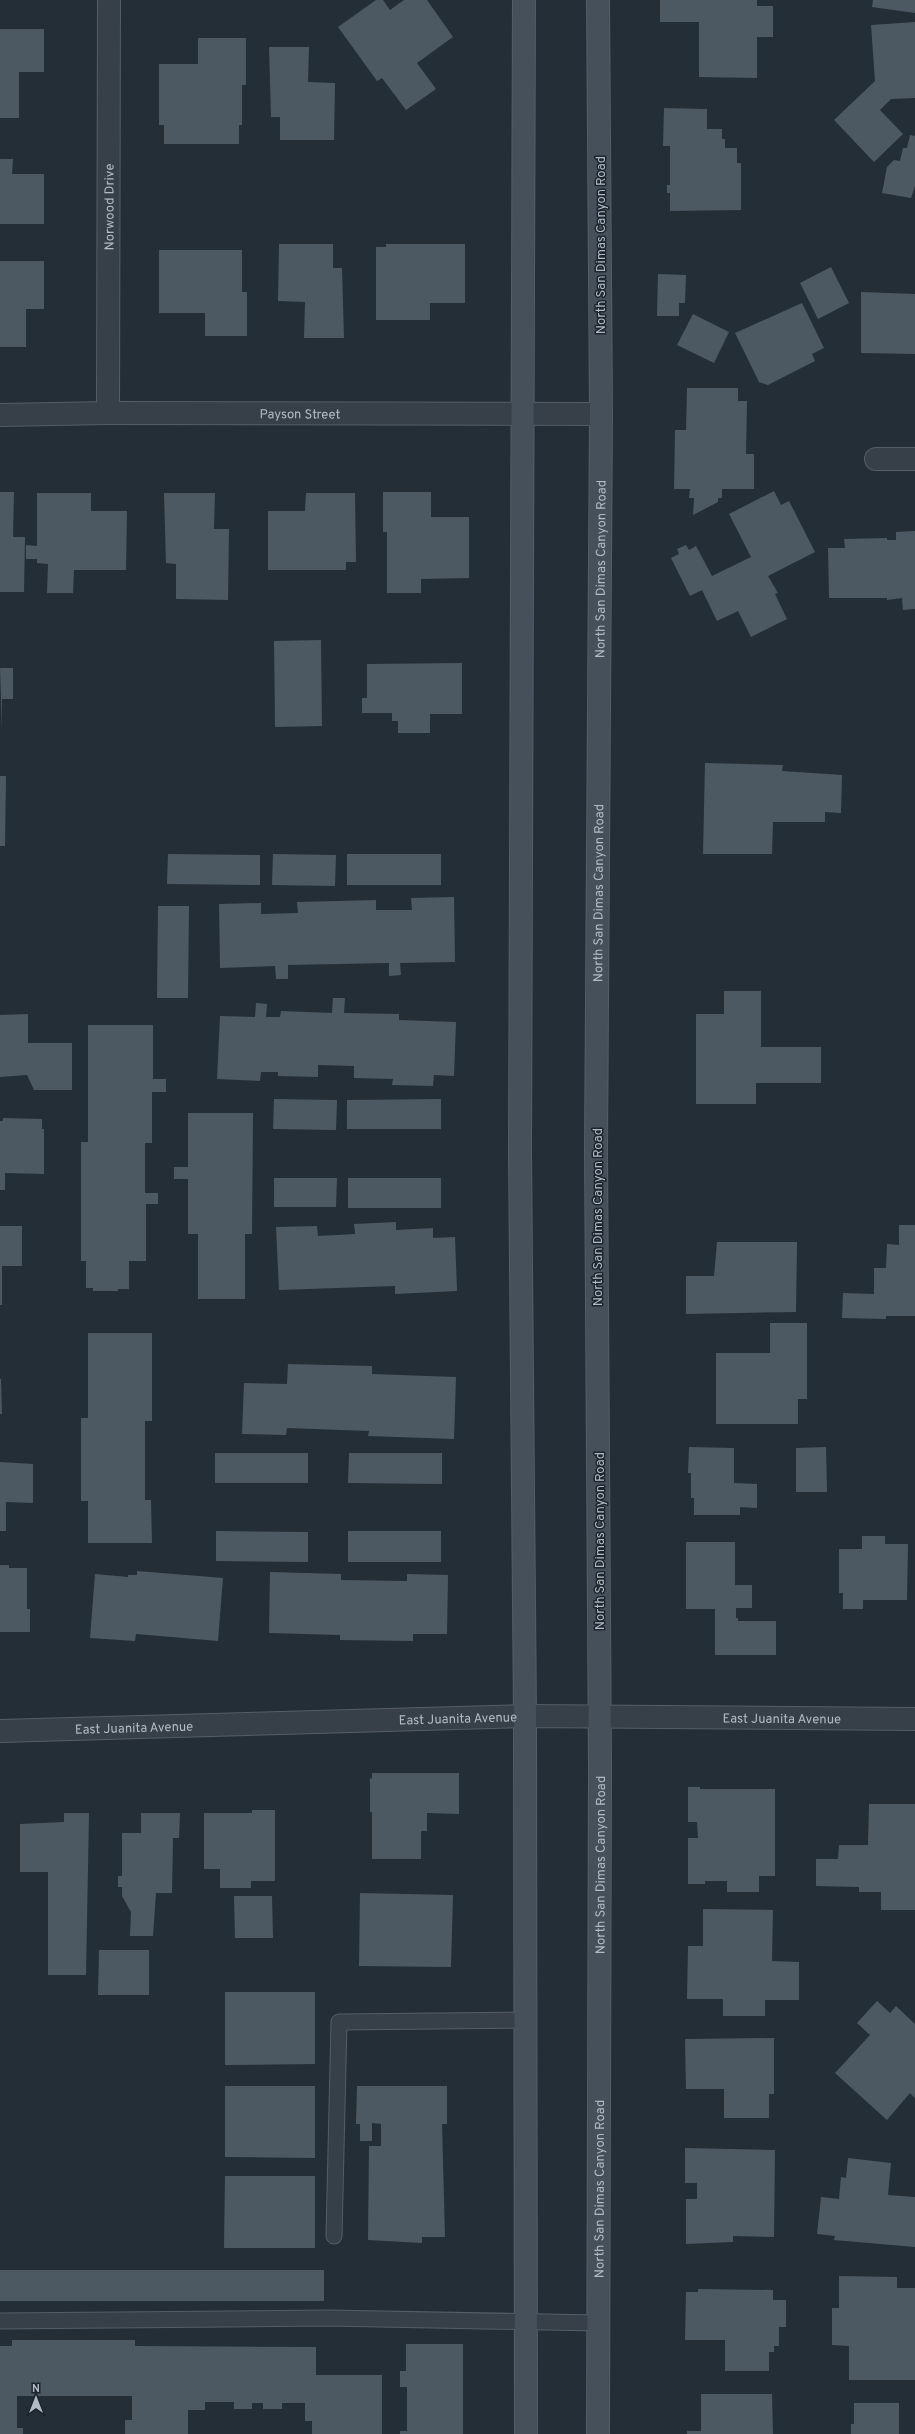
<svg xmlns="http://www.w3.org/2000/svg" width="915" height="2434" viewBox="0 0 915 2434" font-family="Overpass,sans-serif">
<rect width="100%" height="100%" fill="#242e37"/>
<path fill="#4c5963" d="M376 0H383L390 10 404 0H427L453 37 417 63 436 89 406 110 382 78 377 81 338 27Z
M660 0H757V6H773V37H757V78L699 77V22H660Z
M873 0H915V13L872 7Z
M915 22V98L891 99 880 110 903 134 874 162 834 120 875 81 871 25Z
M0 29H44V72H19V118H0Z
M198 38H246V85H242V125H239V144H164V125H159V64H198Z
M269 47H309L308 82 335 83 334 140H280V117H271Z
M664 108 707 109V129H722V139H725V148H737V163H741V210L670 211V193H667V185H670V146H663Z
M910 135 915 136V186L911 198 882 193 887 167 894 160 900 161 903 148H907Z
M0 159H13L12 174H44V224H0Z
M279 244H333V268H342L344 338H304L305 302 278 301Z
M386 244H465V303H430V320H376V247H386Z
M159 250H242V292H247V336H205V313H159Z
M0 261H44V309H26V347H0Z
M831 267 849 303 818 319 800 283Z
M658 274 686 275 685 303H679V316H657Z
M861 292 915 294V354L861 353Z
M802 303 824 348 812 354 815 361 768 385 759 382 735 333Z
M693 314 729 332 714 363 677 345Z
M687 388H738V401H747L746 454H754V489H722V498H718V502L693 515 694 498H689L690 489H674L675 430H686Z
M774 491 781 505 789 501 815 552 768 576 778 593 775 594 787 619 751 637 738 611 717 621 702 590 690 596 671 558 679 554 677 549 686 545 689 550 696 546 712 576 751 557 729 514Z
M0 492H14L13 537H25L24 592H0Z
M383 492H431V517H469V578L421 579V593H387V532H383Z
M37 493H91V511H127L126 570H74L73 593H47L48 564 37 563V559H26V545L37 546Z
M164 493H215L214 529H229L228 600 176 599V564L166 563Z
M306 493H355L356 562H346V570H268V511H305Z
M915 531V609L903 610 902 598 887 600V598H829L828 548H845L844 539 887 538V540H896V532Z
M321 640 322 726 275 727 274 641Z
M462 663V714H430V733H398V721H392V713H362V698H367V664Z
M0 668H13V699H2V730Z
M705 763 783 765 782 771 842 775 841 813 825 812V822H773L772 854H703Z
M0 776H6L5 846H0Z
M168 854 260 855V885L167 884Z
M273 854 336 855 335 886 272 885Z
M347 854H441V885H347Z
M454 897 455 962 400 963 401 975 389 976V963L288 965V979H276L275 966 220 968 219 904 261 903V914L298 913 297 902 376 900V910H412L411 898Z
M158 906H189L188 998H157Z
M724 991H761V1047H821V1083H756V1104H696V1014H724Z
M333 998H345L344 1013 399 1014V1020L456 1022 454 1076 434 1075 433 1086 392 1085 393 1079 354 1078V1066L318 1065V1077L278 1076V1072H261L260 1081 217 1079 220 1016 255 1017 256 1003 267 1004 266 1017H280L281 1011 332 1013Z
M28 1014V1043H72V1090H34L27 1075 0 1077V1015Z
M88 1025H153V1079H166V1092H152V1143H145V1193H158V1204H146V1261H129V1289H118V1291H93V1288H86V1261H81V1142H88Z
M274 1099 337 1100 336 1130 273 1129Z
M441 1099V1129H347V1100Z
M188 1113H253L252 1234H245V1299H198V1234H188V1179H174V1167H188Z
M3 1118 42 1119V1129H44V1174L5 1173V1190H0V1121H3Z
M274 1178H337L336 1207H274Z
M348 1178H441V1208H348Z
M396 1222V1230L433 1228V1238L455 1237 457 1291 395 1294V1286L279 1290 276 1227 317 1226 318 1236 355 1234 354 1224Z
M899 1225H915V1316H886V1319L842 1318 843 1293 874 1294V1268H886L887 1244 899 1245Z
M0 1226H22V1266H2V1305H0Z
M717 1242H797L796 1312 686 1314V1276H714Z
M770 1323H807V1399H798V1424H716V1353H770Z
M88 1333H152V1421H145V1500H151L152 1543H88V1501H81V1418H88Z
M288 1364 372 1366V1374L456 1377 454 1439 368 1436 369 1431 287 1428 286 1435 242 1434 244 1383 287 1384Z
M0 1379H1L2 1414H0Z
M689 1447 734 1448V1483L757 1484V1508L740 1507V1515H694V1498H691V1473H688Z
M826 1447 827 1492H796V1448Z
M215 1453H308V1483H215Z
M349 1453H442V1484L348 1483Z
M0 1462 33 1464V1503L6 1502V1531H0Z
M216 1531 308 1532V1562L216 1561Z
M348 1531H441V1562H348Z
M862 1536H885V1544H908L907 1600H863V1609H843V1593H839V1549H862Z
M686 1542H735V1585H752V1608H736V1618H738V1621H776V1655H715V1609H686Z
M0 1565H9V1568H27V1609H30V1632H0Z
M137 1571 223 1578 218 1641 136 1634 135 1641 90 1638 95 1574 128 1577V1575H137Z
M270 1572 341 1574V1580L407 1581V1574L448 1575 447 1634H413V1641L340 1640V1635L269 1633Z
M372 1773H459V1814L427 1813V1831H421V1859H372V1812H370V1778L372 1779Z
M688 1787H700V1789H775V1876H759V1892H727V1881H705V1884H688V1838H698L697 1822H688Z
M869 1804H915V1910H881V1892H859V1887L816 1886V1859H838L839 1845H868Z
M252 1810H275V1881H251V1888H220V1869H204V1813H252Z
M64 1813H89L86 1975H48V1872H20V1824L64 1822Z
M141 1813H180L179 1838H173L172 1893H156L153 1936H130L131 1912 122 1896V1887H118V1876H122V1833H141Z
M360 1893 453 1895 451 1967 359 1966Z
M234 1896H272L273 1938H235Z
M703 1909 773 1910 772 1961 799 1962V2000H765V2016H723V1999H687L688 1946H703Z
M99 1950H149V1995H98Z
M225 1992H315V2064L225 2065Z
M877 2001 890 2013 896 2006 915 2024V2098L910 2093 887 2120 835 2073 870 2035 857 2023Z
M774 2038V2094H769V2118H724V2089H686L685 2039Z
M225 2086H315V2158L225 2157Z
M357 2086H447V2124H442L445 2237H422V2243L368 2240 369 2146H381V2124L372 2123V2141H360V2124H356Z
M685 2148 775 2150 774 2237 733 2236V2242L686 2244V2199H697V2183H685Z
M848 2158 891 2163 888 2195 915 2197V2247L834 2240 835 2236 817 2234 821 2197 839 2199 841 2177 846 2178Z
M225 2176H315V2248H224Z
M0 2270H324V2301H0Z
M839 2276 897 2277V2288H915V2380H849V2346L832 2345V2308H839Z
M698 2289 773 2290V2300H786V2327H779V2346H774V2352H769V2371H725V2340H685L686 2292H698Z
M12 2340H135V2346L316 2347V2375H382V2434H312V2421H305V2403H282V2409H263V2403H252V2409H234V2402H205V2410H188V2434H125V2420H132V2396H17V2428H23V2434H0V2346H12Z
M406 2344H463V2434H400V2431H407V2387H400V2371H406Z
M701 2394H772L773 2434H687V2431H701Z
M854 2403H899V2434H851V2424H854Z"/>
<g fill="none" stroke-linecap="round" stroke-linejoin="round">
<defs>
<path id="service" d="M334 2236 339 2022 526 2020
M0 2321 327 2318 598 2323"/>
<g id="minor">
<path id="s1" d="M108 413 109 0"/>
<path id="s2" d="M0 415 108 413 601 414"/>
<path d="M876 459H915"/>
</g>
<g id="tertiary">
<path id="s3" d="M0 1731 525 1716 915 1719"/>
</g>
<g id="secondary">
<path d="M524 0 520 1152 525 1716 526 2434"/>
<path id="s4" d="M598 2434 600 1768 596 1150 601 414 598 0"/>
</g>
</defs>
<use href="#service" stroke="#555e66" stroke-width="17"/>
<use href="#minor" stroke="#555e66" stroke-width="24"/>
<use href="#tertiary" stroke="#555e66" stroke-width="24"/>
<use href="#secondary" stroke="#555e66" stroke-width="24"/>
<use href="#service" stroke="#374048" stroke-width="15"/>
<use href="#minor" stroke="#374048" stroke-width="22"/>
<use href="#tertiary" stroke="#374048" stroke-width="22"/>
<use href="#secondary" stroke="#45505b" stroke-width="22"/>
</g>
<g text-anchor="middle" stroke-width="3" stroke-linejoin="round" paint-order="stroke">
<g font-size="13" fill="#b2bbc4" stroke="#1c252d">
<text dy="5" stroke="none"><textPath href="#s1" startOffset="206">Norwood Drive</textPath></text>
<text transform="translate(600 245) rotate(-90)" y="5">North San Dimas Canyon Road</text>
<text dy="5" stroke="none"><textPath href="#s2" startOffset="300">Payson Street</textPath></text>
<text dy="5" stroke="none"><textPath href="#s4" startOffset="1865">North San Dimas Canyon Road</textPath></text>
<text dy="5" stroke="none"><textPath href="#s4" startOffset="1541">North San Dimas Canyon Road</textPath></text>
<text transform="translate(597 1217) rotate(-90)" y="5">North San Dimas Canyon Road</text>
<text transform="translate(599 1541) rotate(-90)" y="5">North San Dimas Canyon Road</text>
<text dy="5" stroke="none"><textPath href="#s3" startOffset="782">East Juanita Avenue</textPath></text>
<text dy="5" stroke="none"><textPath href="#s3" startOffset="458">East Juanita Avenue</textPath></text>
<text dy="5" stroke="none"><textPath href="#s3" startOffset="134">East Juanita Avenue</textPath></text>
<text dy="5" stroke="none"><textPath href="#s4" startOffset="569">North San Dimas Canyon Road</textPath></text>
<text dy="5" stroke="none"><textPath href="#s4" startOffset="245">North San Dimas Canyon Road</textPath></text>
</g>
</g>
<g transform="translate(36 2398)" stroke="#1c252d" stroke-width="3" paint-order="stroke">
<path d="M0-3L7 15L0 10L-7 15Z" fill="#b2bbc4"/>
<text y="-6" font-size="11" font-weight="bold" text-anchor="middle" fill="#b2bbc4">N</text>
</g>
</svg>
